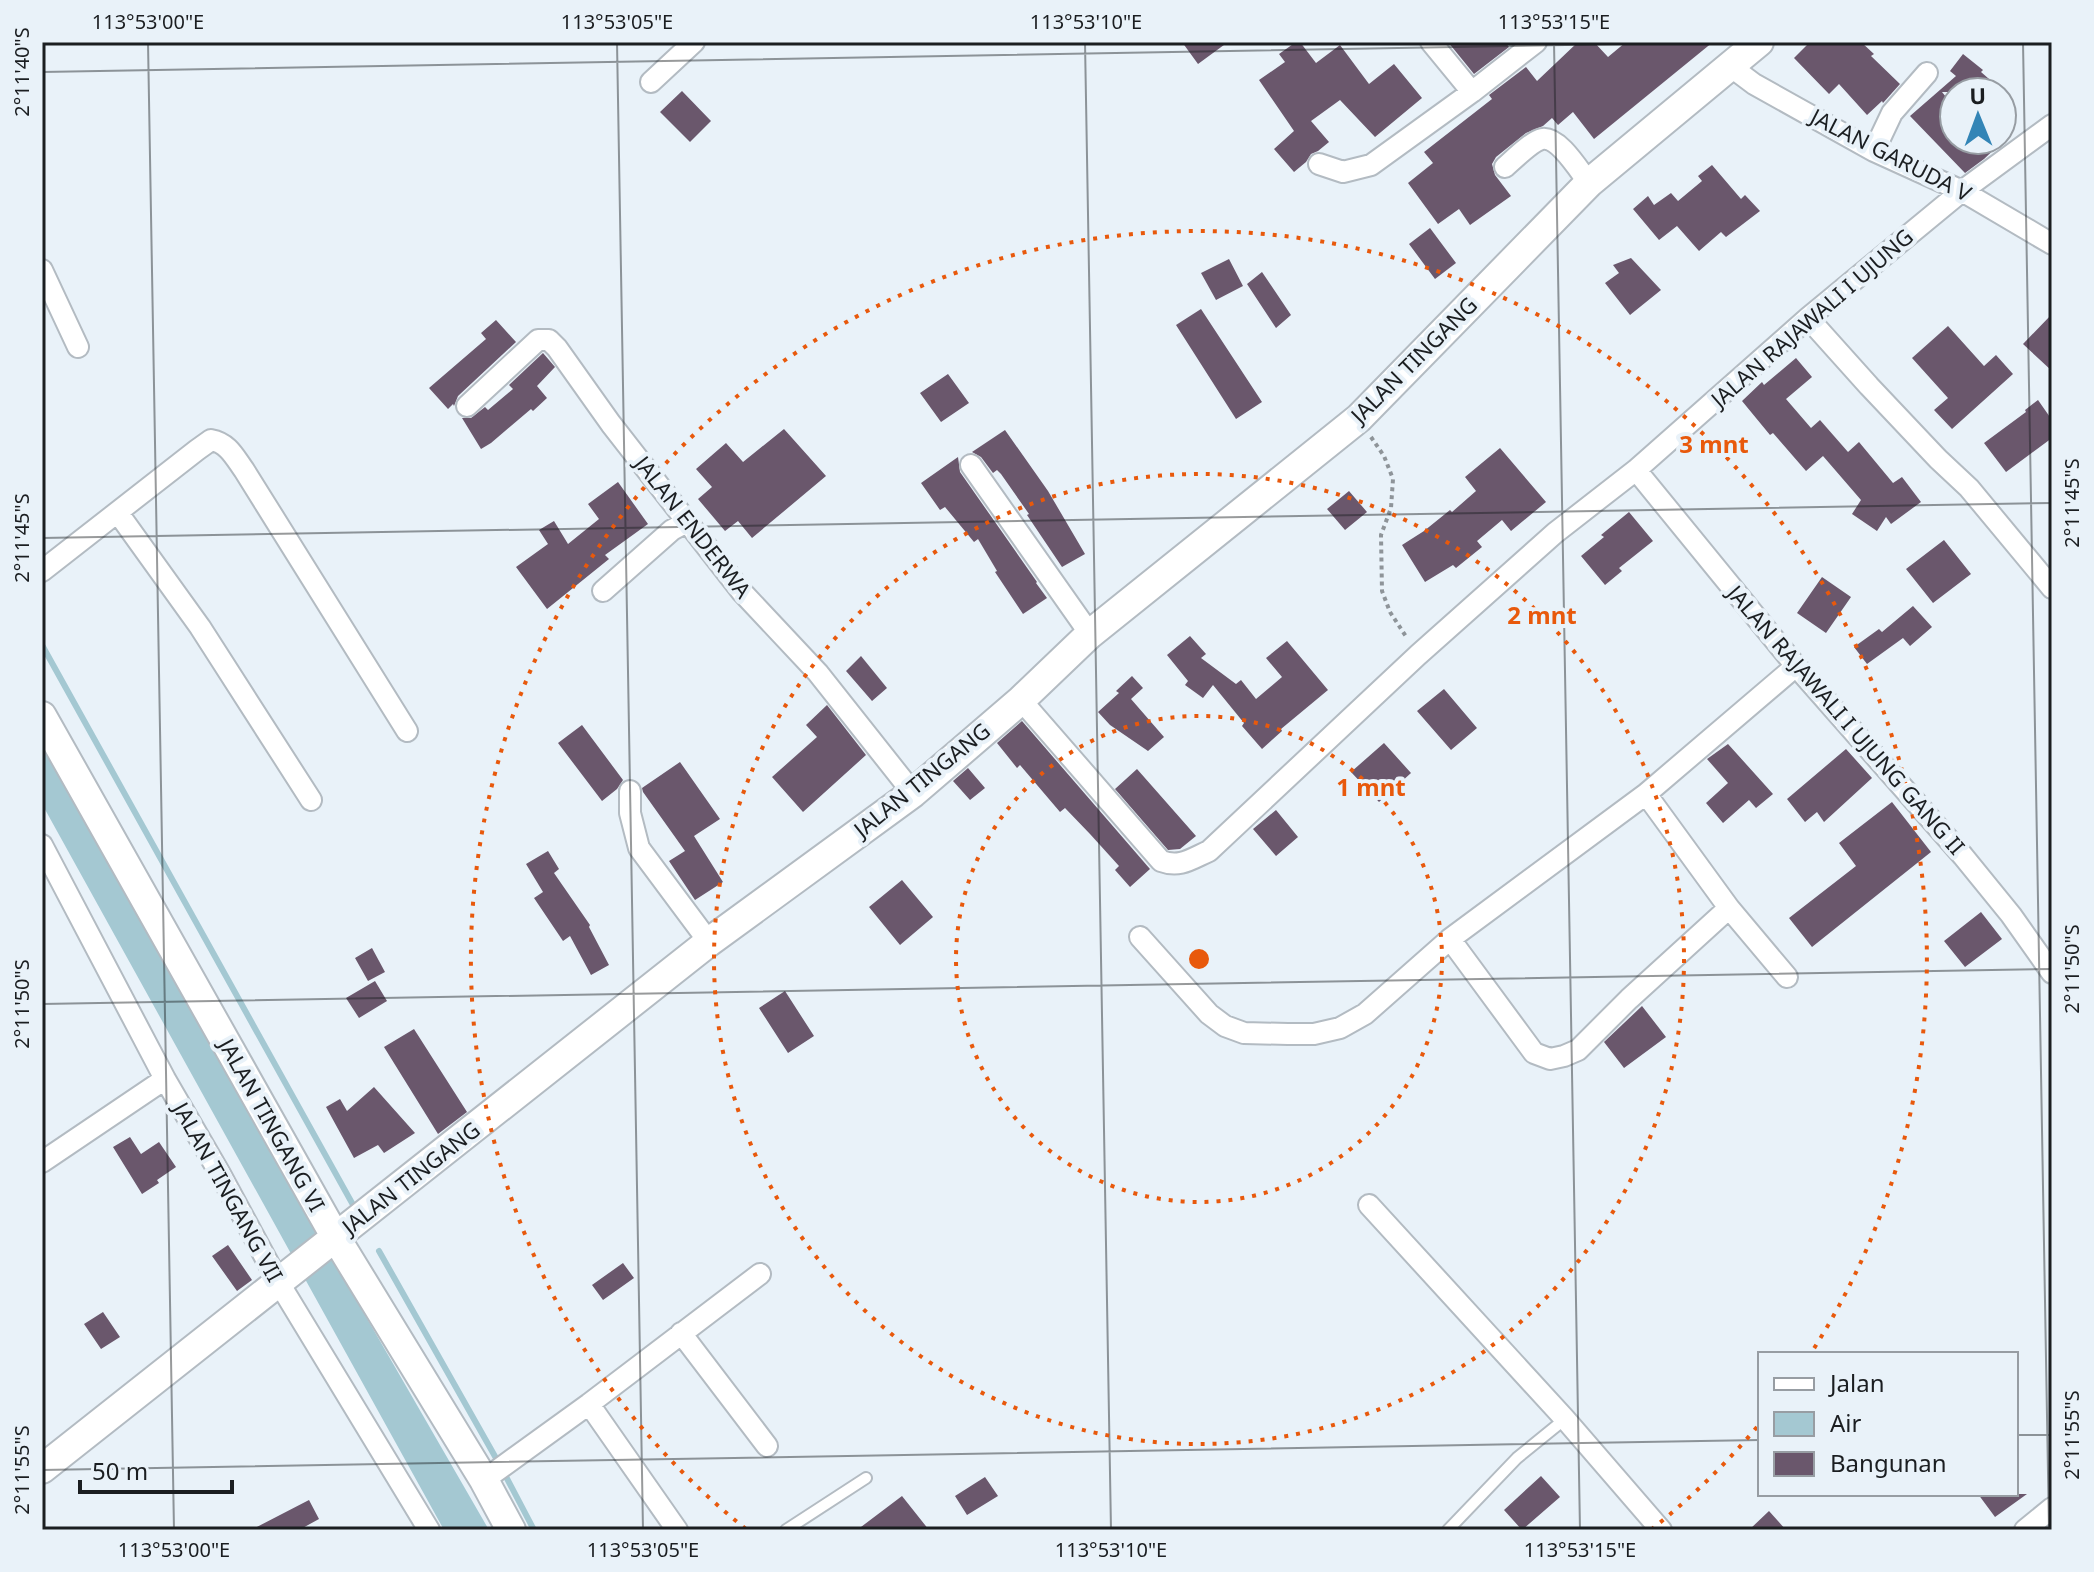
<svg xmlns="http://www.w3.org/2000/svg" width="2094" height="1572" viewBox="0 0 2094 1572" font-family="'Noto Sans',sans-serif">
<rect width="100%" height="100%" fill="#e9f2f9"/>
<path fill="#a4c8d2" d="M42 740 331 1256 489 1530H444L42 804Z"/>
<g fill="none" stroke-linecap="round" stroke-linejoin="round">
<path stroke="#a4c8d2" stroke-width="6" d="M42 645 357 1212
M379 1251 501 1467 534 1530"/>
</g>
<path fill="#6a576c" d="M1182 42H1228L1198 64Z
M1296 42H1300L1316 63 1340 45 1369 84 1394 64 1422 98 1375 137 1340 100 1311 121 1329 142 1318 151 1311 154 1306 162 1294 172 1274 149 1294 131 1259 80 1285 62 1279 54Z
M1448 42H1505L1509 47 1474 74Z
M1578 42H1594L1608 57 1626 42H1713L1594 139 1573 112 1558 125 1552 118 1543 126 1526 133 1496 157 1492 164 1495 175 1511 196 1470 225 1459 209 1438 224 1408 183 1433 163 1424 152 1492 99 1489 95 1526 67 1537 81Z
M1810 42H1861L1874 54 1871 56 1900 84 1883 103 1882 101 1867 115 1839 84 1829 94 1794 58Z
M1963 54 1983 70 1981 72 2004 92H1942L1954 107V140H2004L1984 159 1965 173 1910 116 1956 76 1950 71Z
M682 91 711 121 690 142 660 112Z
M1712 165 1741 199 1745 195 1760 211 1726 237 1721 232 1699 251 1677 226 1659 240 1633 209 1648 196 1654 205 1671 193 1678 201 1702 181 1698 176Z
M1430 228 1456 263 1435 279 1409 244Z
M1631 258 1661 290 1630 315 1605 283 1619 273 1613 265Z
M1229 259 1243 286 1216 300 1201 273Z
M1262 272 1291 315 1276 328 1247 284Z
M1201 309 1262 402 1236 419 1176 325Z
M2052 314V371L2023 344Z
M496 320 516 342 458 396 454 406 453 404 448 409 429 388 486 339 481 333Z
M1948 326 1984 366 1996 355 2013 374 1952 429 1934 410 1948 398 1912 358Z
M543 353 555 367 537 386 547 398 533 411 531 409 491 443 481 449 462 418H471L485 407 488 410 513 389 509 385Z
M1796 358 1812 377 1786 399 1811 428 1820 420 1848 452 1859 442 1893 483 1902 477 1921 502 1891 524 1886 517 1877 531 1852 514 1861 500 1823 456 1806 471 1773 433 1770 435 1742 401 1762 382 1764 385Z
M948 374 969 403 941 422 920 393Z
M2038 400 2052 420V438L2006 472 1984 443 2026 412 2025 410Z
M784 429 826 476 752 538 738 521 725 531 698 499 712 487 696 469 726 443 743 462Z
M1005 430 1048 491 1085 554 1062 567 1027 515 1029 514 1001 474 997 470 993 473 981 457 972 452Z
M1500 448 1546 502 1511 531 1502 520 1477 541 1482 547 1456 568 1453 565 1425 582 1402 545 1424 531 1450 510 1452 512 1476 491 1465 477Z
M958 457 960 472 1037 582 1036 583 1047 598 1023 614 995 572 997 571 978 539 974 542 945 507 940 510 921 483Z
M618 482 648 524 605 555 609 559 547 609 516 567 548 544 539 530 554 521 568 544 599 519 588 504Z
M1349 491 1367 512 1345 530 1327 509Z
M1629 512 1653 541 1619 568 1622 571 1605 585 1581 556 1604 537 1601 535Z
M1944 540 1971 574 1933 603 1906 569Z
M1822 577 1851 597 1826 633 1797 613Z
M1913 606 1932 627 1910 646 1903 638 1867 664 1854 647 1879 629 1882 632Z
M1190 636 1206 654 1201 658 1236 684 1241 680 1256 699 1282 677 1266 658 1287 641 1328 690 1281 729 1282 731 1262 749 1242 726 1244 723 1213 685 1203 698 1185 685 1188 681 1167 655Z
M861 656 887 688 872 701 846 671Z
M1132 676 1143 688 1131 699 1164 737 1148 751 1110 725 1098 712 1119 693 1116 691Z
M1444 689 1477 728 1451 750 1417 711Z
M827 705 866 755 803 812 772 777 817 737 806 725Z
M1022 721 1150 869 1130 887 1115 870 1119 866 1090 834 1065 808 1060 812 1020 765 1017 768 997 743Z
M582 725 623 780 617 789 602 801 558 743Z
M1384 743 1411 773 1379 802 1351 772Z
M1728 744 1773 794 1756 808 1749 800 1723 823 1706 803 1728 783 1707 759Z
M1846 749 1872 778 1824 822 1817 812 1805 822 1787 799Z
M680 762 720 819 694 836 723 882 695 900 669 861 685 851 643 792 642 788Z
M968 768 985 788 970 800 953 781Z
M1137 769 1196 836 1180 849 1168 850 1115 789Z
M1892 802 1931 852 1812 947 1789 918 1856 866 1839 843Z
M1276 810 1298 837 1276 856 1253 829Z
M548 851 559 869 554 873 590 925 589 927 609 965 591 975 570 936 563 941 534 898 543 892 526 864Z
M902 880 933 917 900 945 869 907Z
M1981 912 2002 939 1965 967 1944 941Z
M372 948 385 972 368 981 355 958Z
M375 981 387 1001 359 1018 346 998Z
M785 991 814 1036 788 1053 759 1008Z
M1642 1006 1666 1037 1624 1068 1604 1042Z
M414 1029 467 1112 438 1134 384 1047Z
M374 1087 415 1133 384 1153 378 1145 354 1158 326 1107 340 1099 347 1111Z
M130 1137 141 1154 159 1142 176 1167 157 1180 159 1183 142 1194 113 1147Z
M228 1245 252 1280 237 1291 212 1256Z
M623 1263 634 1278 603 1300 592 1285Z
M103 1312 120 1337 101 1349 84 1324Z
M1541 1476 1560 1497 1522 1530 1504 1510Z
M985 1477 998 1496 967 1515 955 1496Z
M1978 1494H2027L1995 1517Z
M902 1496 929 1530H857Z
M309 1500 319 1519 299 1530H251Z
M1769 1511 1786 1530H1749Z"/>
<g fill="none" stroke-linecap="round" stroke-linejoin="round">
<defs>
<path id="service" d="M786 1530 866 1478
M1448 1530 1517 1458 1565 1419"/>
<path id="minor" d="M1431 42 1472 92
M1730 66 1754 84 1874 151 1962 191 2052 244
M651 82 694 42
M1874 151 1892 113 1927 73
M1319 164 1343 172 1371 165 1472 92 1536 42
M1505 167C1513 160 1532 141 1542 139 1559 136 1580 172 1589 183
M42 270 78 347
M1808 318 1869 386 1938 459 1969 488 2052 588
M467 406 538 340H549L557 348 611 424 742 592 818 673 913 793
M971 465 1090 634
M1636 470 1796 666 1963 856 2011 915 2052 973
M118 513 200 627 311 800
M42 571 197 450 211 440C228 443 234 456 244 470L407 731
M603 591 672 530 687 522
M1021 700 1161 861C1180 868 1191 859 1209 851L1418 655 1555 533 1636 470 1808 318 1962 191 2052 125
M630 791V813L639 848 709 942
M42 845 165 1079 219 1172 279 1283 429 1530
M1729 908 1787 977
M1140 937 1209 1014 1225 1026 1244 1033 1288 1034H1314L1340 1028 1365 1014 1450 939 1646 794 1796 666
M1450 939 1534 1053 1550 1059 1564 1056 1578 1050 1629 999 1729 908 1646 794
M42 1162 165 1079
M1369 1205 1565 1419 1661 1530
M681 1333 767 1446
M589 1404 677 1530
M484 1480 589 1404 760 1274
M2025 1530 2052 1508"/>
<path id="secondary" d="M42 716 336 1238 484 1480 511 1530
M42 1469 709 942 913 793 1021 700 1090 634 1359 418 1589 183 1759 42"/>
</defs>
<use href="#service" stroke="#b3bbc2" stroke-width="14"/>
<use href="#minor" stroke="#b3bbc2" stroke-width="24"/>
<use href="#secondary" stroke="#b3bbc2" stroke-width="32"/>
<path stroke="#8e9499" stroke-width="4" stroke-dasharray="4 4" stroke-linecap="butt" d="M1371 437 1384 456 1393 479 1391 508 1381 535 1382 591 1390 612 1407 638"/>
<use href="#service" stroke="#fff" stroke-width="10"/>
<use href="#minor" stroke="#fff" stroke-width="20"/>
<use href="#secondary" stroke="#fff" stroke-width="28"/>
</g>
<path fill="none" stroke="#1b1e21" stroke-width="2" stroke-opacity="0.45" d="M148 42 174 1530M617 42 643 1530M1085 42 1111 1530M1554 42 1580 1530M2023 42 2049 1530M42 72 1734 42M42 538 2052 503M42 1004 2052 969M2016 1435H2052M42 1470 1760 1440"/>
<g fill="none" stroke="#e8590c" stroke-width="4" stroke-dasharray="4 8">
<circle cx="1199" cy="959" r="243"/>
<circle cx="1199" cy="959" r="485"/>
<path d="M1757 1427A728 728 0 0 1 1652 1529M746 1529A728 728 0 1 1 1813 1350"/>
</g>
<g text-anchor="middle" stroke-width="8" stroke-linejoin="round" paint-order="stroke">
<g font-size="22" fill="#1b1e21" stroke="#e9f2f9">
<text transform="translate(1891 155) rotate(27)" y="8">JALAN GARUDA V</text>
<text transform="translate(1812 318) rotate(-41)" y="8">JALAN RAJAWALI I UJUNG</text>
<text transform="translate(1414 360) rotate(-45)" y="8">JALAN TINGANG</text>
<text transform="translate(693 527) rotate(52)" y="8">JALAN ENDERWA</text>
<text transform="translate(1846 720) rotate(49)" y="8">JALAN RAJAWALI I UJUNG GANG II</text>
<text transform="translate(922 780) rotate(-39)" y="8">JALAN TINGANG</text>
<text transform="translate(272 1125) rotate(61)" y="8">JALAN TINGANG VI</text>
<text transform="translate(411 1178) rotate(-38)" y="8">JALAN TINGANG</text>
<text transform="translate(228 1192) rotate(61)" y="8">JALAN TINGANG VII</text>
</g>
</g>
<circle cx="1199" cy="959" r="12" fill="#e8590c" stroke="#e9f2f9" stroke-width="4"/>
<g font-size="24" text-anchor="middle" font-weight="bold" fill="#e8590c" stroke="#e9f2f9" stroke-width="8" stroke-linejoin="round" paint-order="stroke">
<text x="1714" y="453">3 mnt</text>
<text x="1542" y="624">2 mnt</text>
<text x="1371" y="796">1 mnt</text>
</g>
<rect width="2094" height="1572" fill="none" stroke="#e9f2f9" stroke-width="88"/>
<rect x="1758" y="1352" width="260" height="144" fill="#e9f2f9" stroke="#979da3" stroke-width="2"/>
<rect x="1774" y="1378" width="40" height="12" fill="#ffffff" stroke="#979da3" stroke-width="2"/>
<text x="1830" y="1392" font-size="24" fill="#1b1e21">Jalan</text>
<rect x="1774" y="1412" width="40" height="24" fill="#a4c8d2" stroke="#979da3" stroke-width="2"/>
<text x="1830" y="1432" font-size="24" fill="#1b1e21">Air</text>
<rect x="1774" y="1452" width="40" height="24" fill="#6a576c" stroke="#979da3" stroke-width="2"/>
<text x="1830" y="1472" font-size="24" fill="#1b1e21">Bangunan</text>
<g transform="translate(1978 116) rotate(359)"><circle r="38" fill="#e9f2f9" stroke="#979da3" stroke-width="2"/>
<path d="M0-6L14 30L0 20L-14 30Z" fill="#3385b6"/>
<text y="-12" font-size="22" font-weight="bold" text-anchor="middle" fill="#1b1e21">U</text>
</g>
<path d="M80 1480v12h152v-12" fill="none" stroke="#1b1e21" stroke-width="4"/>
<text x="92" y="1480" font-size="24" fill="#1b1e21" stroke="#e9f2f9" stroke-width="6" paint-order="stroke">50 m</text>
<rect x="44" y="44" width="2006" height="1484" fill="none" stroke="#1b1e21" stroke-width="3"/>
<g font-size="20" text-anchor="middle" fill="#1b1e21">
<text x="148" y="29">113°53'00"E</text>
<text x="617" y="29">113°53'05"E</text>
<text x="1086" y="29">113°53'10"E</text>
<text x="1554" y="29">113°53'15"E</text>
<text transform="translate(22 72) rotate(-90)" y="7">2°11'40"S</text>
<text transform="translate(2072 503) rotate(-90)" y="7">2°11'45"S</text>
<text transform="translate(22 538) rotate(-90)" y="7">2°11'45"S</text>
<text transform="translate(2072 969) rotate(-90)" y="7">2°11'50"S</text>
<text transform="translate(22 1004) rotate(-90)" y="7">2°11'50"S</text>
<text transform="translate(2072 1435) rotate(-90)" y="7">2°11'55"S</text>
<text transform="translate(22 1470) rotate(-90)" y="7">2°11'55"S</text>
<text x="174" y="1557">113°53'00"E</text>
<text x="643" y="1557">113°53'05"E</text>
<text x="1111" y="1557">113°53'10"E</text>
<text x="1580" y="1557">113°53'15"E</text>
</g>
</svg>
